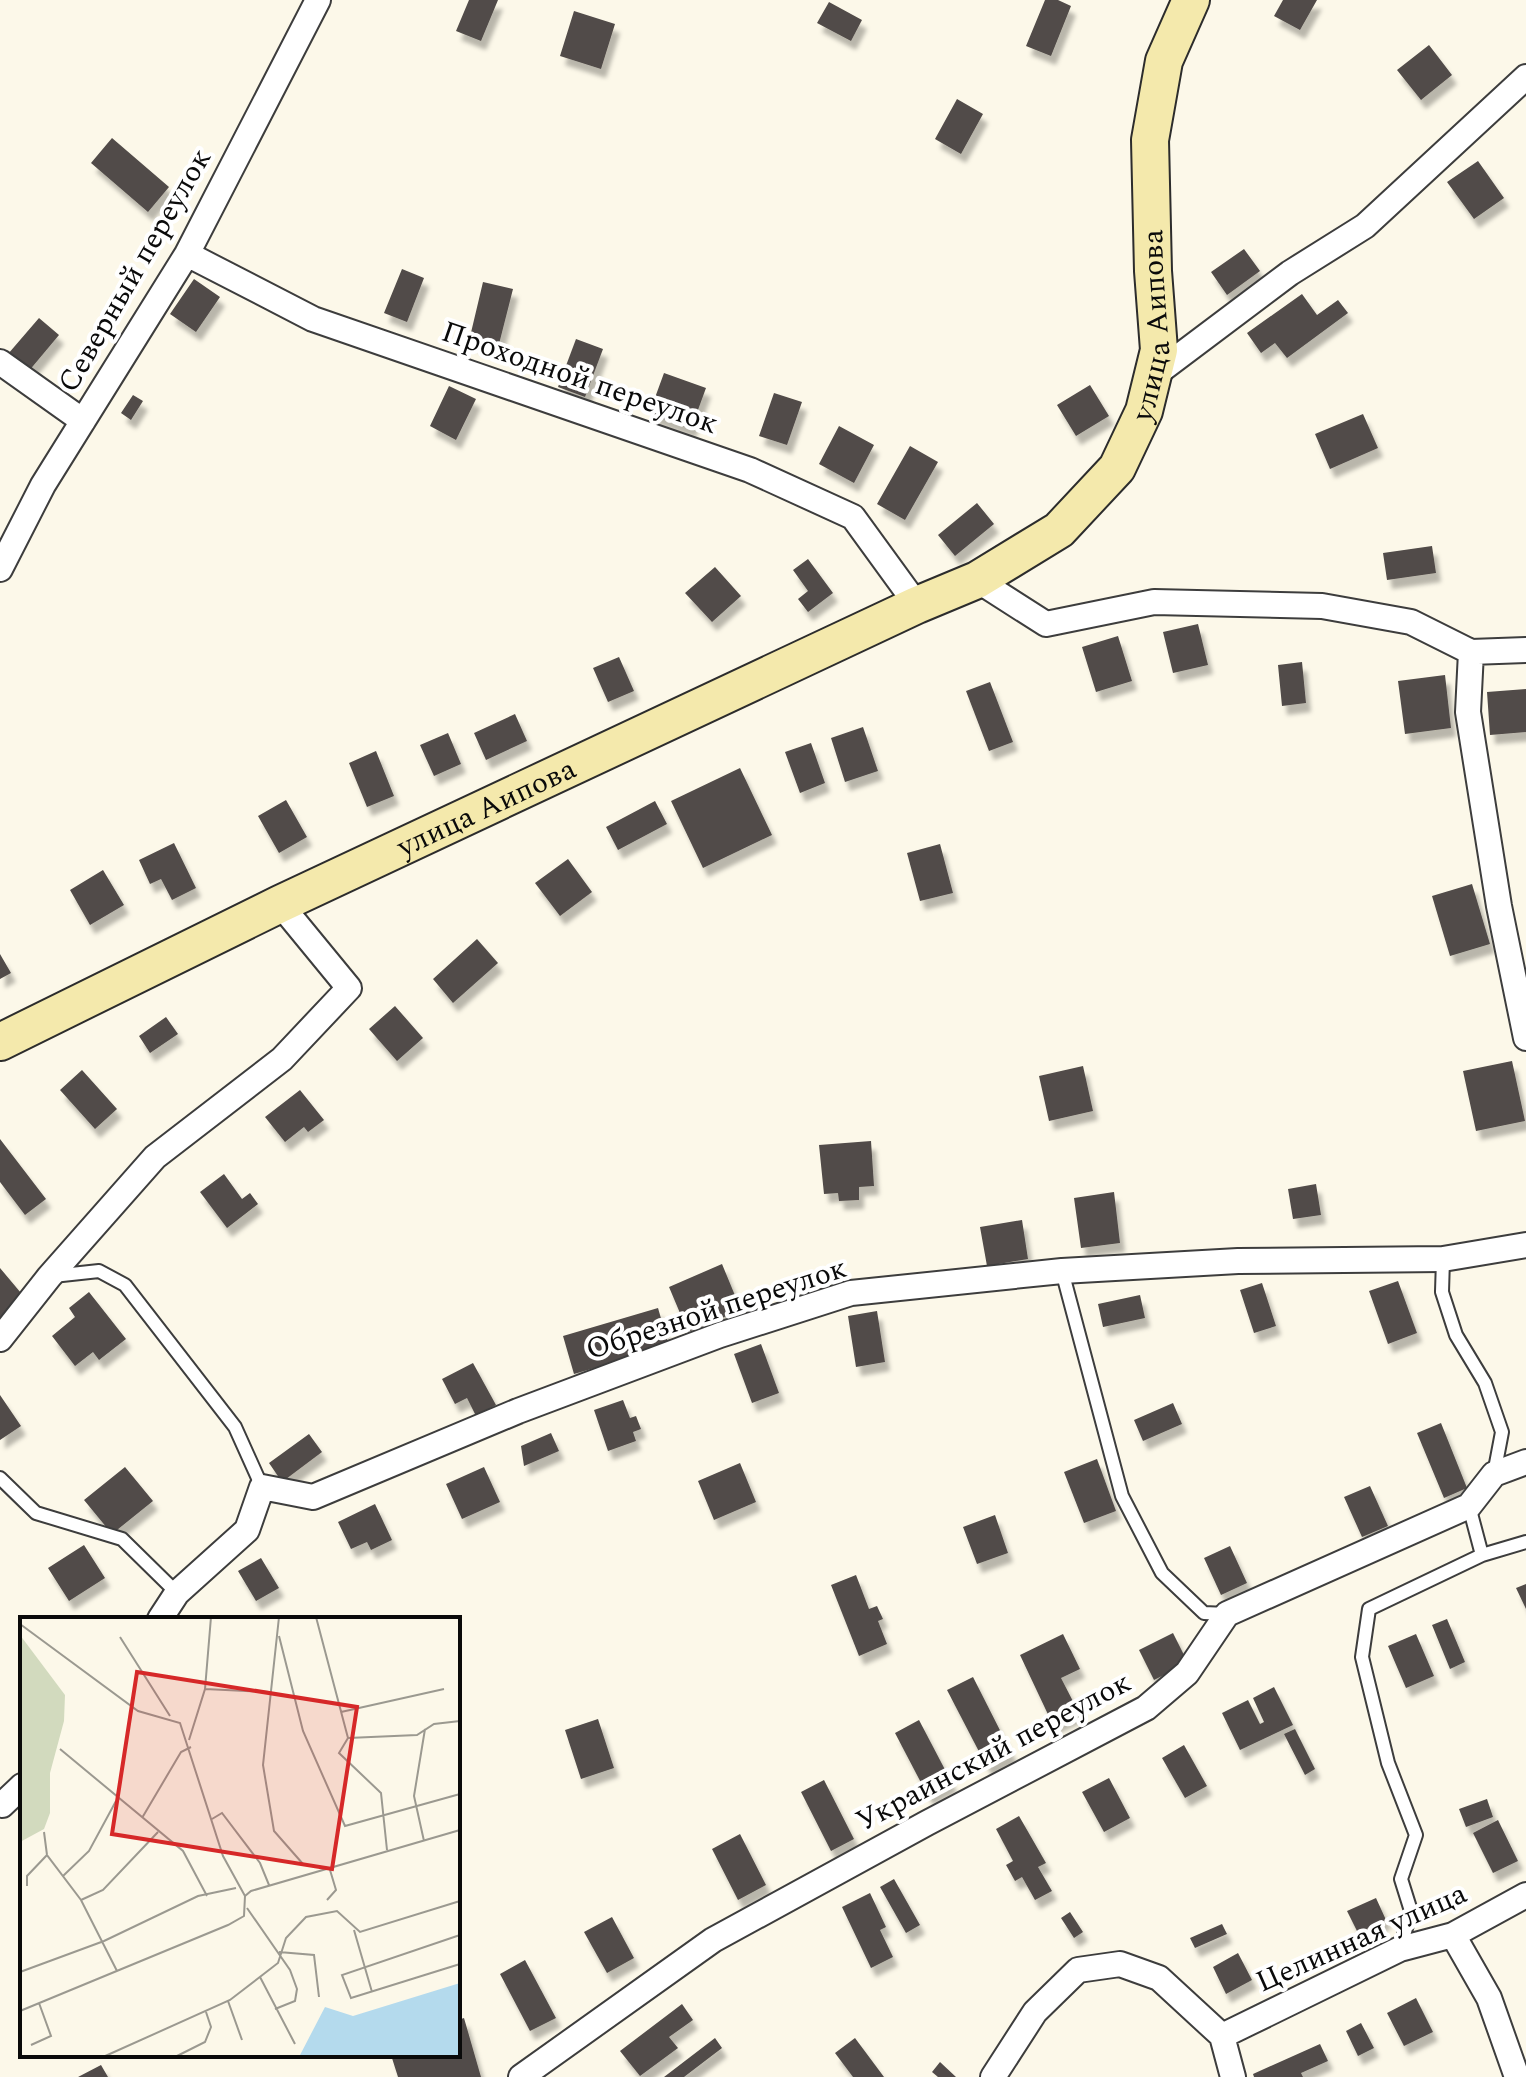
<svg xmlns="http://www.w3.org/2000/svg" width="1526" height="2077" viewBox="0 0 1526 2077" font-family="Spectral,serif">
<defs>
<filter id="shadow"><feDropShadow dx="5" dy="9" stdDeviation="2" flood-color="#0004"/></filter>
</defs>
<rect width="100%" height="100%" fill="#fcf8e9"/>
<path fill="#514b48" filter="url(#shadow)" d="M469 0H498L481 41 456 31Z
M1045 0H1058L1071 6 1051 56 1026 46Z
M1283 0H1317L1300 30 1274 16Z
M829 2 862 20 851 41 817 23Z
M574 11 615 24 601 69 560 56Z
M1429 45 1452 75 1421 100 1397 70Z
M957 99 983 114 961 154 935 139Z
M112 138 169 187 148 212 91 163Z
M1478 161 1504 198 1474 219 1447 182Z
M1244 249 1260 271 1227 295 1211 272Z
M402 269 424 278 407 322 384 313Z
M194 279 220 297 196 332 170 314Z
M483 282 513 289 498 348 469 341Z
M1302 294 1317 315 1338 300 1348 313 1287 358 1275 343 1261 353 1247 333Z
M39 318 59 335 28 372 8 354Z
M576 339 603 349 585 397 558 387Z
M664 373 706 388 691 429 649 414Z
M1090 385 1109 416 1076 436 1057 405Z
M449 386 476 399 456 440 430 426Z
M774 393 802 402 787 445 759 436Z
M133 395 143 401 131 420 121 413Z
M1363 414 1378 448 1330 469 1315 434Z
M839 426 874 445 854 483 819 464Z
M910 446 938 462 905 520 877 504Z
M977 503 994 524 955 556 938 535Z
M1432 546 1436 573 1387 580 1383 553Z
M808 559 833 593 808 612 798 599 808 591 793 570Z
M715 567 741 596 712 622 685 593Z
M1198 624 1208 665 1173 673 1163 632Z
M1118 636 1132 681 1096 692 1082 647Z
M619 657 634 691 608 702 593 668Z
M1302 662 1306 703 1282 706 1278 665Z
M1445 675 1451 728 1405 734 1398 681Z
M990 682 1013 742 989 751 966 691Z
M1526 689V732L1490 735 1487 692Z
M515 714 527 741 486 760 474 733Z
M863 727 878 771 845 782 831 738Z
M448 733 461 764 434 776 420 745Z
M811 743 825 783 800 793 785 752Z
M376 751 394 796 367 807 349 763Z
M740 768 772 835 703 868 671 801Z
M286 800 307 837 279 853 258 816Z
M655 801 667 824 618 850 606 827Z
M174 843 196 888 172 900 161 879 150 884 139 860Z
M940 844 953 893 920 901 907 853Z
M568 859 592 892 560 916 535 883Z
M103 870 124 905 90 925 70 890Z
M1472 884 1490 944 1450 956 1432 896Z
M477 939 498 963 453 1003 433 979Z
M0 954 11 973 0 979Z
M395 1006 423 1038 397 1061 369 1029Z
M166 1017 178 1034 150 1053 139 1036Z
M1512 1061 1525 1121 1476 1131 1463 1071Z
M1083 1066 1093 1111 1049 1121 1039 1076Z
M82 1070 117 1109 95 1129 60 1090Z
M300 1090 324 1120 308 1132 304 1127 285 1142 265 1117Z
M0 1139 46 1199 25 1215 0 1182Z
M871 1141 874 1186 859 1187V1200L839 1201 838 1193 824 1194 819 1145Z
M224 1174 242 1199 250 1193 258 1204 227 1228 200 1192Z
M1316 1184 1321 1215 1293 1219 1288 1189Z
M1114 1192 1120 1243 1081 1248 1074 1198Z
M1022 1220 1028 1259 987 1266 980 1227Z
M722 1264 741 1310 688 1332 669 1287Z
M0 1268 26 1299 0 1321Z
M1398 1281 1417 1333 1388 1344 1369 1291Z
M1262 1283 1276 1326 1254 1333 1240 1290Z
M89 1292 126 1339 99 1360 93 1352 75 1366 52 1336 75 1317 69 1308Z
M1140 1295 1145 1318 1103 1327 1098 1304Z
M658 1308 669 1346 574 1374 563 1336Z
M877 1311 885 1362 856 1367 848 1316Z
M761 1344 779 1393 752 1403 734 1354Z
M473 1363 496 1405 476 1416 467 1398 455 1404 442 1379Z
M0 1395 21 1426 0 1440Z
M623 1400 630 1418 636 1416 641 1429 633 1432 636 1441 608 1451 594 1410Z
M1173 1403 1182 1424 1143 1441 1134 1420Z
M1441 1423 1467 1488 1444 1498 1417 1433Z
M551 1433 559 1451 524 1466 521 1446Z
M309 1434 322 1452 282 1482 269 1463Z
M1097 1459 1116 1511 1084 1523 1064 1472Z
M740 1463 756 1502 714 1520 698 1481Z
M125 1467 153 1501 112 1534 84 1500Z
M484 1467 500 1502 462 1519 446 1484Z
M1370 1486 1388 1526 1362 1537 1344 1497Z
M375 1504 392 1540 371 1550 367 1542 351 1549 338 1522Z
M995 1515 1008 1553 977 1564 963 1527Z
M84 1545 105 1578 69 1601 48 1568Z
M1230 1546 1247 1583 1221 1595 1204 1558Z
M261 1558 279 1588 256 1601 238 1571Z
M856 1575 869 1609 877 1606 883 1619 878 1621 887 1644 859 1656 831 1585Z
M1526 1584V1609L1516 1588Z
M1447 1619 1465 1662 1450 1669 1432 1625Z
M1173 1633 1188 1663 1154 1680 1139 1650Z
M1063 1634 1080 1669 1061 1678 1079 1713 1053 1725 1020 1655Z
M1416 1634 1434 1676 1406 1688 1388 1646Z
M973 1677 1012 1754 987 1767 947 1690Z
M1274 1687 1293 1725 1240 1750 1222 1713 1248 1700 1260 1724 1264 1722 1253 1698Z
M598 1719 614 1768 581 1779 565 1730Z
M919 1720 952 1783 928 1796 895 1733Z
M1295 1729 1315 1769 1305 1775 1284 1734Z
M1184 1745 1207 1786 1185 1798 1162 1758Z
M1109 1778 1130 1818 1104 1832 1082 1792Z
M824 1780 854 1839 831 1851 801 1792Z
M1487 1799 1493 1817 1466 1827 1459 1809Z
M1019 1816 1046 1863 1038 1867 1052 1891 1035 1900 1022 1877 1015 1881 1006 1865 1013 1861 996 1829Z
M1498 1820 1518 1861 1493 1873 1473 1833Z
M740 1834 766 1885 738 1900 712 1849Z
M894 1879 920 1925 906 1933 880 1887Z
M870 1893 886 1927 880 1930 893 1957 871 1968 842 1907Z
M1376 1898 1386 1920 1358 1933 1347 1911Z
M1070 1912 1083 1932 1074 1938 1061 1918Z
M612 1917 634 1958 607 1973 584 1932Z
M1222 1924 1227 1934 1195 1948 1190 1938Z
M1238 1953 1252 1980 1226 1994 1213 1967Z
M525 1960 556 2018 530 2031 500 1974Z
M1416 1998 1433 2032 1404 2046 1387 2013Z
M682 2004 693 2020 669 2037 678 2048 640 2076 620 2051Z
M464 2018 481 2077H398L391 2055H458V2020Z
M1361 2023 1374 2048 1358 2056 1346 2031Z
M715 2038 722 2048 684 2077H664Z
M855 2038 884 2077H853L835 2053Z
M1320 2044 1328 2061 1301 2073 1303 2077H1254L1253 2074Z
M940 2062 956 2077H938L932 2072Z
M101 2065 108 2077H78Z"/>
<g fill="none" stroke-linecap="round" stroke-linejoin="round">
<defs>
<path id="lane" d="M1443 1259 1442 1292 1456 1335 1485 1383 1502 1432 1494 1474
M1062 1271 1122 1496 1162 1573 1204 1613 1227 1614
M53 1276 99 1271 125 1285 235 1427 262 1487
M0 1478 36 1513 122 1539 177 1593
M1482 1555 1526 1542
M1400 1949 1411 1911 1401 1879 1416 1835 1388 1763 1362 1657 1369 1609 1482 1555 1469 1506"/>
<path id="street" d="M187 254 313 319 750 470 853 517 917 605
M0 362 83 421
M1153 376 1290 273 1365 226 1526 77
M0 569 43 485 187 254 318 0
M977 580 1046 624 1154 602 1322 606 1411 622 1471 652 1526 650
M1471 652 1468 712 1499 906 1526 1038
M0 1339 49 1277 155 1157 282 1059 349 988 280 904
M160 1619 177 1593 247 1530 262 1487 313 1497 518 1411 720 1335 851 1293 1062 1271 1238 1261 1443 1259 1526 1245
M2 1805 22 1786
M1453 1935 1489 1998 1517 2077
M1222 2036 1400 1949 1453 1935 1526 1895
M1222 2036 1233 2077
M521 2077 713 1940 927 1823 1146 1708 1187 1673 1227 1614 1469 1506 1494 1474 1526 1462
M993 2077 1035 2012 1078 1970 1120 1964 1159 1978 1222 2036"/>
<g id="secondary">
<path id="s1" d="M0 1042 280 904 917 605 977 580 1059 530 1117 468 1144 411 1159 350 1153 271 1150 140 1164 61 1191 0"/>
</g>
</defs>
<use href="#lane" stroke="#3d3d3d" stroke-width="16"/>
<use href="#street" stroke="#3d3d3d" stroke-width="28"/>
<use href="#secondary" stroke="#2c2c2c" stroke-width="40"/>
<use href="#lane" stroke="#fff" stroke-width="12"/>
<use href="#street" stroke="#fff" stroke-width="24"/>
<use href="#secondary" stroke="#f4e9ac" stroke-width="36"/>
</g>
<g text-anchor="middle" stroke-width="8" stroke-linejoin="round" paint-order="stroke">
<g font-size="30" fill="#0a0a0a" stroke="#fff">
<text transform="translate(134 270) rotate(-60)" y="10">Северный переулок</text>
<text dy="10" stroke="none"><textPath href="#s1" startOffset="1412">улица Аипова</textPath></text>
<text transform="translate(580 377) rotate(19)" y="10">Проходной переулок</text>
<text dy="10" stroke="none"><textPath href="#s1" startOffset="540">улица Аипова</textPath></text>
<text transform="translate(716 1308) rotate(-18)" y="10">Обрезной переулок</text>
<text transform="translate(993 1751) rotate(-28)" y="10">Украинский переулок</text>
<text transform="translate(1361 1937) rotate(-24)" y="10">Целинная улица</text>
</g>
</g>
<g transform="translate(20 1617)">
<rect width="440" height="440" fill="#fcf8e9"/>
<path d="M0 18 45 78 44 104 30 156V196L24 212 0 225Z" fill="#d2dabe"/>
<path d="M440 366V440H279L305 390 333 399Z" fill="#b4daed"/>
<path fill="none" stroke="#9b9990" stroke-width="2" d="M259 0 243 148 254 214 283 247M296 0 328 121M0 7 118 94 160 106 203 239 225 279M259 19 283 114 325 209 440 177M100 20 150 99M185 72 249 75M321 95 424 72M328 121 319 136 361 176 367 233M328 121 397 118 414 107 440 104M169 123 185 72 191 0M40 132 163 234 187 279M122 201 161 135 171 130M192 202 202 196 240 246 249 268M24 215 27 238 61 283 97 354M404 224 394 179 405 112M43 259 69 234 96 184M7 269V259L27 238M61 283 83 273 138 215M307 283 316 273 310 253M227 291 270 353 277 372 275 384 255 392M334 313 352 375M440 318 322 358 331 381 440 347M259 335 294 338 299 380M0 355 84 324 178 279 216 271M240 360 275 427M208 384 222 423M0 394 208 308 224 299 225 279 231 274 440 213M11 428 31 419 19 386M83 440 210 383 258 346 266 321 286 300 317 294 340 315 440 284M155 440 185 425 191 410 186 395"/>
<path fill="#d62828" fill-opacity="0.15" stroke="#d62828" stroke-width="4" d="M117 55 337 90 312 252 92 217Z"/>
<rect width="440" height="440" fill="none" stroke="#0a0a0a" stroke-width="4"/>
</g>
</svg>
